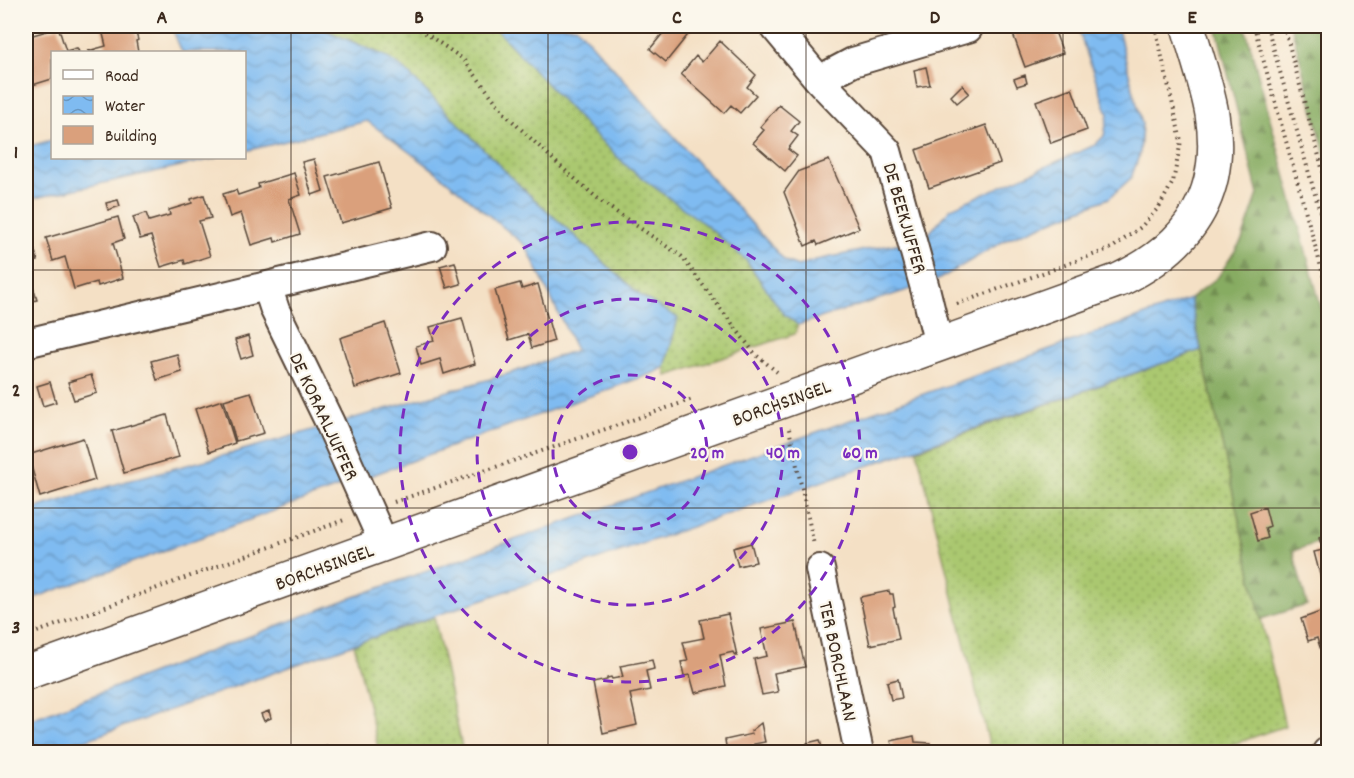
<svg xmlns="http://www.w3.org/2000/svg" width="1354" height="778" viewBox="0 0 1354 778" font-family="Dekko,sans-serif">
<defs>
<pattern id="grass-dots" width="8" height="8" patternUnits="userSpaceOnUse" patternTransform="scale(1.5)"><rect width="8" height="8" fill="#aac86f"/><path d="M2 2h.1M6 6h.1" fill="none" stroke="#8ca35b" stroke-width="1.8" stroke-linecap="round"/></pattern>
<pattern id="forest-firs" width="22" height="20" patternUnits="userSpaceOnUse" patternTransform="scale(1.5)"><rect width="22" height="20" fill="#87ac62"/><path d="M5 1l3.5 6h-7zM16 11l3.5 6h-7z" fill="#708c50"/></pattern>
<pattern id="water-waves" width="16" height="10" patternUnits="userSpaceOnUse" patternTransform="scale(1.5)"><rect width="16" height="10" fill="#7fbbf1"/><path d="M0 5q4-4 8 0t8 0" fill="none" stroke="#6998c3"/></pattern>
</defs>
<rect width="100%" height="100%" fill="#fbf7ec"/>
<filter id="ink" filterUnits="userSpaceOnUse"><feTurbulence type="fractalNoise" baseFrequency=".0167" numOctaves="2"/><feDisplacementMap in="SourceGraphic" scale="12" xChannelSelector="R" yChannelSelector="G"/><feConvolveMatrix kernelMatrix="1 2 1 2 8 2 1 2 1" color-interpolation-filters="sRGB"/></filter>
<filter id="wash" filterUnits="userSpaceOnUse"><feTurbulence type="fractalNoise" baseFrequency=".008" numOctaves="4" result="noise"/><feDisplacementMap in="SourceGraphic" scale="24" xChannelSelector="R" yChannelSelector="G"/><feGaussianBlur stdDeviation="1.35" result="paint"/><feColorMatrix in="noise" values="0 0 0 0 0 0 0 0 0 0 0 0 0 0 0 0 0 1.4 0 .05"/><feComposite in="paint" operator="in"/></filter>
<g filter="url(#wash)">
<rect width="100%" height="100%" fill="#f4e0c5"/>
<path fill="url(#grass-dots)" stroke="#727946" stroke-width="1.5" d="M316 26H493L588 128 630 169 707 226 746 260 783 313 798 325 795 334 667 376 665 367 677 318 641 296 522 188 383 55Z
M1201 350 1285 726 1211 752H991L917 450Z
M434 617 463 752H379L354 644Z"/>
<path fill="url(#forest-firs)" stroke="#616b40" stroke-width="1.5" d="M1216 26H1245L1328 333V539L1293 551 1307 605 1261 619 1190 299 1218 277 1242 240 1258 194Z
M1291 26H1328V165Z"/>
<path fill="url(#water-waves)" stroke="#5d7288" stroke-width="1.5" d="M171 26H316L383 55 404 69 522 188 641 296 678 318 665 367 656 372 26 601V512L29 510 137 478 229 454 511 373 576 350 526 246 435 171 367 121 245 151 244 52H182Z
M493 26H576L785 261 798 266 816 260 925 238 951 208 1095 145 1104 136 1108 114 1077 26H1117L1142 124 1140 153 1131 178 1109 198 1007 239 936 281 798 325 783 313 746 260 707 226 630 169 588 128Z
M52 140V158H217L26 200V147Z
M1190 299 1201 350 354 644 52 752H26V721L340 602Z"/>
<g id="blocks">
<path fill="#daa07c" d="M56 26H58L66 51 77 48 79 52H52V79L26 87V37L57 28Z
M101 26H134L138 40 136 41 138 52H89L88 51 106 46Z
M654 26H695L666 62 650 49 663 33Z
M1010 26H1053L1063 53 1025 67Z
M720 41 756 75 747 87 756 95 740 113 731 105 724 113 681 74 696 56 702 62Z
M926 67 930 85 917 87 914 70Z
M1025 75 1027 83 1017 86 1014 79Z
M962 85 969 93 957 103 951 96Z
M1072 88 1087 130 1051 143 1036 101Z
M779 105 799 121 791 131 798 136 788 149 797 156 785 171 753 143 764 130 760 127Z
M986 125 1000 163 929 188 916 150Z
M314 159 323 191 312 195 302 162Z
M829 160 859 228 818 245 816 241 805 246 784 192 799 171Z
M379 162 392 208 341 223 327 177Z
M294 173 301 195 289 199 300 234 275 242 274 238 251 245 241 213 230 217 223 194 236 190 238 195 259 188 258 184Z
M204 195 211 218 199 221 210 256 185 264 184 260 161 267 151 236 140 239 133 217 146 213 149 221 170 215 169 210 192 203 191 199Z
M118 200 120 206 108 210 106 203Z
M118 217 124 239 113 243 123 278 98 286 97 282 74 289 65 257 53 261 46 238Z
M31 238 38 261 26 264 37 300 26 303V240Z
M455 262 461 284 447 288 440 266Z
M520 283 522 289 538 284 554 341 532 348 528 334 509 340 495 290Z
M462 318 475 364 444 374 440 359 421 365 416 346 434 341 430 327Z
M385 323 401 373 355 388 340 338Z
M248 336 253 355 241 359 235 340Z
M177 354 182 372 157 380 151 361Z
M91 375 97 393 74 400 68 382Z
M50 382 56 402 43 406 37 386Z
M251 392 264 433 236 441 224 400Z
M222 400 235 443 209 452 195 409Z
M167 415 179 457 124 473 112 431Z
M83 438 95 480 40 497 28 455Z
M1265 507 1270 526 1265 528 1268 538 1258 541 1250 512Z
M1328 535V605L1314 552 1323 550 1319 538Z
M751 543 756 562 738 566 733 548Z
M889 591 890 594H893L895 607 893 608 899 639 870 645 860 597Z
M1328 609V666H1326L1317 638 1308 641 1301 619Z
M728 614 737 656H735L733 652 720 655 726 686 695 693 690 675 684 676 681 662 688 661 683 642 704 638 700 620Z
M795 622 805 667 774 673 778 692 762 695 754 659 767 656 761 629Z
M652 660 654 669 646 671 650 690 630 694 637 725 603 733 593 683 607 680V678L611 677 612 679 623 677 620 666Z
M898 679 902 698 891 700 887 682Z
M269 711 271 718 264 721 261 714Z
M761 723 765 742 754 744 755 748 727 752 725 740 752 734 751 731Z
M914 736 915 742 930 743 929 752H894L891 741Z
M820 740 823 752H809L807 743Z
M327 746 329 752H303V751Z"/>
</g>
</g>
<g filter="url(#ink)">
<use href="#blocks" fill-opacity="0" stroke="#574537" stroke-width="1.5"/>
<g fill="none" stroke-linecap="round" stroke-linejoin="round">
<defs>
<path id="minor" d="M774 26 819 80 887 151 926 292 939 345
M819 80 853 62 968 28
M267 286 432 246
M26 343 267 286 275 310 329 421 384 544
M820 569 859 752
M1327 752H1328"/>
<path id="major" d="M26 673 1119 280C1190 246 1225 194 1212 114 1207 85 1196 55 1188 26"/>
</defs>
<use href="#minor" stroke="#574537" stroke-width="32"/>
<use href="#major" stroke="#574537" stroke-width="36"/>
<path stroke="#574537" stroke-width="4" stroke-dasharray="1.5 4.5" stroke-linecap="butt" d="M415 26 463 59 506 115 560 166 603 203 681 256 755 354 777 372
M1254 26 1328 292
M1267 26 1328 240
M1284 26 1328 190
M957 304 1112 248 1141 227 1159 207 1173 182 1181 141 1155 26
M789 429 814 545
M394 502 693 399
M26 636 344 520"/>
<use href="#minor" stroke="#fff" stroke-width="28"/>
<use href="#major" stroke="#fff" stroke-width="33"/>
</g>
</g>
<path fill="none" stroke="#3b2a1e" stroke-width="1.5" stroke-opacity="0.55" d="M291 26V752M548 26V752M806 26V752M1063 26V752M26 270H1328M26 508H1328"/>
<g fill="none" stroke="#7b2cbf" stroke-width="3" stroke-dasharray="10 8">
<circle cx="630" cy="452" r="77"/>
<circle cx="630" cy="452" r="153"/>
<circle cx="630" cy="452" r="230"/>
</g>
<g text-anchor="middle" stroke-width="4.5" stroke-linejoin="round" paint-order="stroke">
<g font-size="20" fill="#3b2a1e" stroke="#fbf7ec">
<text transform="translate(906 218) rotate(74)" y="7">DE BEEKJUFFER</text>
<text transform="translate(781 402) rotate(-20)" y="7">BORCHSINGEL</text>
<text transform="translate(325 416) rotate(65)" y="7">DE KORAALJUFFER</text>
<text transform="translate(324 566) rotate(-20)" y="7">BORCHSINGEL</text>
<text transform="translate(839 661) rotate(78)" y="7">TER BORCHLAAN</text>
</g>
</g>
<circle cx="630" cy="452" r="9" fill="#7b2cbf" stroke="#fbf7ec" stroke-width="3"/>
<g font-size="18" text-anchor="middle" font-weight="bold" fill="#7b2cbf" stroke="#fbf7ec" stroke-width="4.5" stroke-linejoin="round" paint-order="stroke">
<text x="707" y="458">20 m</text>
<text x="783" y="458">40 m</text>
<text x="860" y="458">60 m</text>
</g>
<rect width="1354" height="778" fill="none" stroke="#fbf7ec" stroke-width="66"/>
<rect x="51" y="51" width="195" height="108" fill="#fbf7ec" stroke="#aea59a" stroke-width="1.5"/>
<rect x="63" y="70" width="30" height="9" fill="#ffffff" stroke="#aea59a" stroke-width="1.5"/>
<text x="105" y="81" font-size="18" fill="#3b2a1e">Road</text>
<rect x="63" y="96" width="30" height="18" fill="url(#water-waves)" stroke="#aea59a" stroke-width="1.5"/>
<text x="105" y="111" font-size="18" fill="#3b2a1e">Water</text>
<rect x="63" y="126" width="30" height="18" fill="#daa07c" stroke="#aea59a" stroke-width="1.5"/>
<text x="105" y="141" font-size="18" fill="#3b2a1e">Building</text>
<rect x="33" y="33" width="1288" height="712" fill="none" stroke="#3b2a1e" stroke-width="2"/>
<g font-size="20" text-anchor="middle" font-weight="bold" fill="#3b2a1e">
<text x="162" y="23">A</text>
<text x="419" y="23">B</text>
<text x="677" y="23">C</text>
<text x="935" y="23">D</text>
<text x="1192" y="23">E</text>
<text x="16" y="158">1</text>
<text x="16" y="396">2</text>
<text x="16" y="633">3</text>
</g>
</svg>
